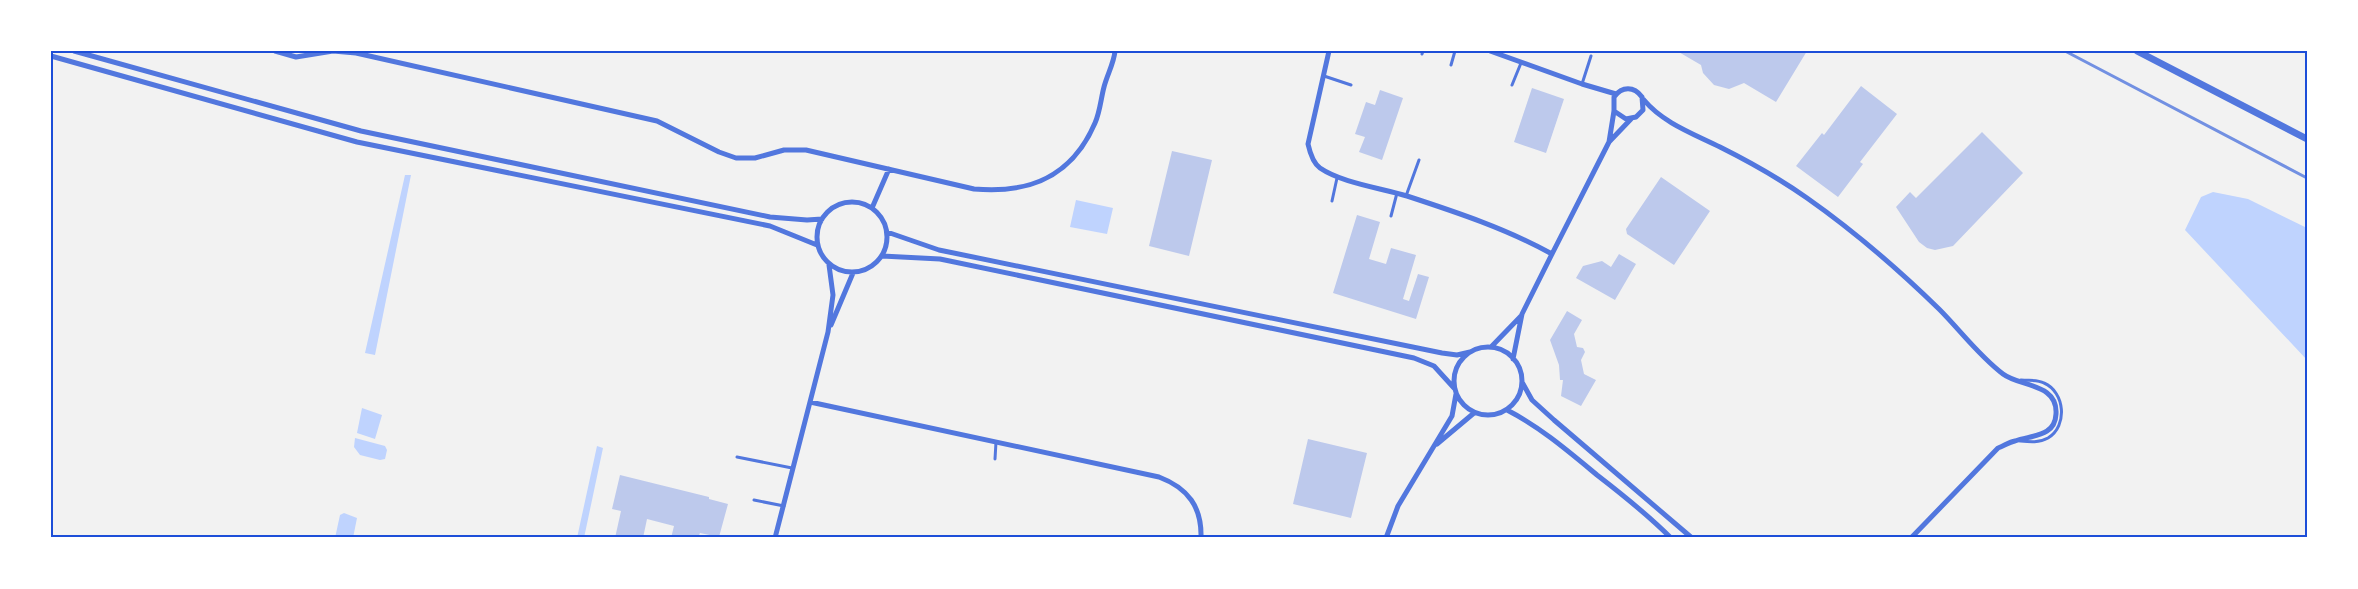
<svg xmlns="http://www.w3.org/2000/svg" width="2358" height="589" viewBox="0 0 2358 589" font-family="Commissioner,sans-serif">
<rect width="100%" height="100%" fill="#f2f2f2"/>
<path fill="#bfd3fe" d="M405 175H411L375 355 365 353Z
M2213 192 2248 199 2307 228V360L2185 230 2201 197Z
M1076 200 1113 208 1107 234 1070 227Z
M362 408 382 415 375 439 357 433Z
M355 438 385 446 387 450 385 459 380 460 360 455 354 447Z
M597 446 603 448 584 538H577Z
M344 513 357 518 353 538H335L340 515Z"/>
<path fill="#bdc9ec" d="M1677 51H1807L1776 102 1744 83 1729 89 1714 85 1703 73 1701 65Z
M1861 86 1897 114 1860 162 1863 164 1838 197 1796 166 1822 133 1824 135Z
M1532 88 1564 99 1546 153 1514 142Z
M1380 90 1403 98 1382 160 1359 152 1365 137 1355 134 1366 102 1375 105Z
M1982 132 2023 173 1953 246 1935 250 1927 248 1919 242 1896 207 1910 192 1916 198Z
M1172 151 1212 160 1189 256 1149 246Z
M1661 177 1710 211 1674 265 1627 234 1626 229Z
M1357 215 1380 222 1369 259 1386 264 1391 248 1416 255 1403 299 1409 301 1418 274 1429 277 1416 319 1333 293Z
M1619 254 1636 264 1615 300 1576 278 1583 266 1602 261 1611 267Z
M1567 311 1582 320 1574 334 1577 347 1583 348 1585 352 1581 360 1584 374 1596 380 1581 406 1561 396 1563 380H1560L1559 365 1550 340Z
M1308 439 1367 453 1351 518 1293 504Z
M620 475 709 497V499L728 504 719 537 700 533 698 538H671L674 526 647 519 643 538H615L621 511 612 509Z"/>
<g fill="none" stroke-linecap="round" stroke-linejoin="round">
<path stroke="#5277de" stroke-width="3" d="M1347 51H1348
M1422 54 1423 51
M1451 65 1455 51
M1324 76 1351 85
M1582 84 1591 56
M1512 85 1521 63
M1406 196 1419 160
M1332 201 1337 178
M1391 216 1397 193
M2020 441C2030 442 2039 443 2048 438 2068 426 2065 392 2044 383 2037 379 2029 381 2021 380
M737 457 792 468
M995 459 996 442
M754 500 784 506"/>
<path stroke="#5277de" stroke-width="5" d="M74 51 361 131 770 217 807 220 822 219
M275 51 296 57 333 51 356 53 657 121 719 152 736 158H755L784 150H806L974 189C1029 194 1072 177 1095 123 1100 112 1101 98 1104 87 1107 75 1114 63 1115 51
M1329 51 1308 144C1310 153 1313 163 1320 168 1342 183 1381 188 1407 196 1456 212 1507 229 1552 254
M1490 51 1582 84 1616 94
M51 56 357 142 770 226 817 245
M1644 100C1663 123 1694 134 1720 147 1750 162 1780 179 1807 198 1854 231 1898 269 1939 309 1960 330 1979 356 2003 374 2020 387 2058 383 2056 414 2055 437 2032 435 2015 441 2009 442 2004 446 1998 448L1911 538
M1609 142 1614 111V97C1622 86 1634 86 1642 97L1643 110 1636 117 1626 119 1614 111
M817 237a35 35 0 1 1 70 0a35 35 0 1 1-70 0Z
M872 208 889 169
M887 232 939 250 1442 353 1457 355 1470 352
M882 256 940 259 1414 358 1434 366 1454 388
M831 325 853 273
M1454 381a34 34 0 1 1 68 0a34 34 0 1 1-68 0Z
M1491 347 1521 316
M1513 359 1522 314 1552 254 1609 142 1631 119
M1522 382 1532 400 1554 420 1692 538
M810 402 1159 477C1188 488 1202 507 1201 538
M1507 410C1540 427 1568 451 1597 475 1623 495 1648 515 1671 538
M1437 444 1474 413
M775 538 828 332 833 295 829 265
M1386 538 1398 506 1452 416 1456 394"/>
<path stroke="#5277de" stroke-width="7" d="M2137 51 2307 139"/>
<path stroke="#7290e2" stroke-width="3" d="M2065 51 2307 178"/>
</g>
<rect width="2358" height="589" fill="none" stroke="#ffffff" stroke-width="105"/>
<rect x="52" y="52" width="2254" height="484" fill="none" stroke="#1d4ed8" stroke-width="2"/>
</svg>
